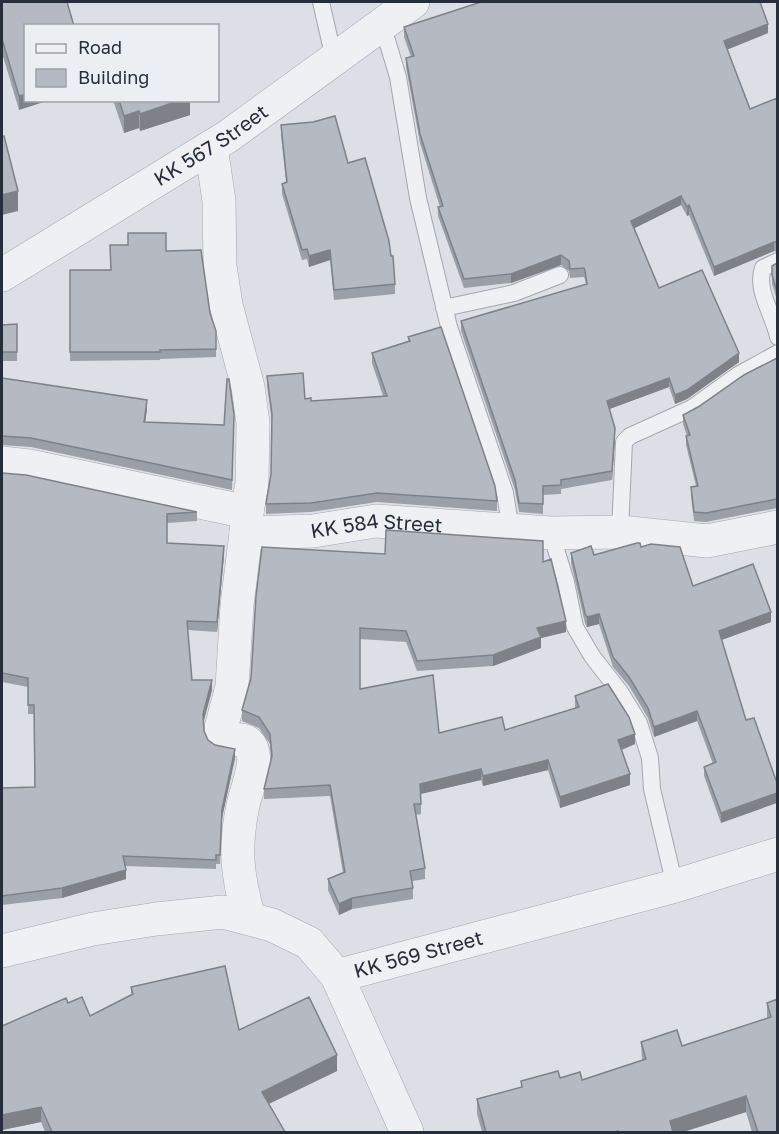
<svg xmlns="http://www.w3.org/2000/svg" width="779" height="1134" viewBox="0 0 779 1134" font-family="'Golos Text',sans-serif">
<rect width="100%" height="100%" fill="#dce0e6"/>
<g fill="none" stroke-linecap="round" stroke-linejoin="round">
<defs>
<path id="lane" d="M321 2 334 59
M382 24 398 77 418 198 449 327 505 493 511 530
M778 261 763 268C755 290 774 315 778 337
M444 308 514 293 560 275
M620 532 624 442 630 436 692 408 738 375 778 353
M551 533 566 582 575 627 592 656 620 692 639 723 650 758 652 789 675 886"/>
<g id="street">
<path d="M211 147 219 201 220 266 226 305 248 387 253 423 252 483 247 512"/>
<path id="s1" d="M2 275 227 137 413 2"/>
<path id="s2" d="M2 463 29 466 247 512 246 533 313 531 376 521 551 533 620 532 707 541 778 527"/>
<path d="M246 533 237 605 232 687 221 728 222 737C230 741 242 737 248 743 262 755 246 790 243 805 234 849 237 875 249 918"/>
<path id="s3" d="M2 951 93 929 156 919 223 912 272 925 309 943 337 976 675 886 778 854"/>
<path d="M337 976 407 1132"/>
</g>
</defs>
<use href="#lane" stroke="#a2a7af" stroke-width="18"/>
<use href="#street" stroke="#a2a7af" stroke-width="34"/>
<use href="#lane" stroke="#eef0f4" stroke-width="16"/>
<use href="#street" stroke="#eef0f4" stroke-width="33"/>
</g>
<path fill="#9b9fa7" d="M2 2 74 26 19 110 2 53Z
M404 27 768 33 727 49 750 109 777 98V252L774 251 714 276 689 215 687 216 681 205 634 228 659 288 739 362 687 399 675 404 669 387 609 409 615 437 612 480 561 489V494L543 495V514L519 512 515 490 461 331V321L586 284 585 280 584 277 570 278 569 271 561 265 511 283 464 288 438 216V207H440L420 143 406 67V58L411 57 404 37Z
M113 100H190V115L140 131 139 128 124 133Z
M281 125 348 163 395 284V294L334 300 330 260 309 267 307 259 302 260 282 194V184L286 182 281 135Z
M110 245 166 251 210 313 216 331V357L160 359V360L70 361V270H111Z
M777 263V300L772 284V266Z
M17 324V361H2V325Z
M408 337 497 501V511L377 502 311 512 266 514V504L271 474 272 422 267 385V376L305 399 311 401 383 396 372 363V353L408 341Z
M777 358V508L706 522 694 521 691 496V487L696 486 686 445V436H687L683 424V415L698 407Z
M2 378 147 409 145 422 224 425 234 415 232 490 31 447 2 445Z
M2 473 197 512V521L167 523V543L224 555 217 632 188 630 192 680 212 690 203 722 204 731 208 740 235 758 222 818 220 864H216V869L125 866 126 879 62 898 2 905V788L35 787 34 714H28V687L2 682Z
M641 547 693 586 771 622 721 640V823L704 776V767L713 764 697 721 654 737 648 718 629 686 613 667 599 624 587 627 585 623 571 563V553L594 555Z
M543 562 566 632 541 638V648L493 666 417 671 406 642 360 639V689L439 733 505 730 575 708V696L635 744 622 750 630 785 560 808 548 770 483 786 481 780 421 794V814L416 815 425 868V879L412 881 413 888V899L352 909 339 915 328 890V879L343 873 330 796 264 799V789L271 759 270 744 259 728 242 721V710L251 678 256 596Z
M131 987 239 1030 337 1071 269 1104 285 1132H45L41 1122 2 1130 68 1003 90 1016 131 995Z
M777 999V1132H752L746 1112 683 1132H482L477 1114V1099L521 1087V1081L560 1078 582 1080 642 1060 641 1042 682 1046 767 1019V1003Z"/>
<path fill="#7e8288" d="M768 24V33L724 51V41Z
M26 94V100H50L19 110V96Z
M181 100H190V115L140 131V114Z
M139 111V128L124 133V116Z
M18 191V211L2 215V195Z
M681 196V205L631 230V221Z
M689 205V215L687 216V207Z
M774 242V251L714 276V267Z
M330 250V260L309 267V256Z
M561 255V265L511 283V274Z
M739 353V362L687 399 675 404V395Z
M669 378V387L607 410V401Z
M147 400V409L144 431V422Z
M615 428V437L612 480V471Z
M224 546V555L217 632V622Z
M771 612V622L719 641V631Z
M599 614V624L587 627V617Z
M566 621V632L541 638V648L493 666V655L537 628Z
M212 680V690L203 724V714Z
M697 711V721L654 737V727Z
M635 734V744L618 751V740Z
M235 749V758L222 818 220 864 222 809Z
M548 760V770L483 786V776Z
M481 769V780L420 794V784Z
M630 774V785L560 808V797Z
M777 793V803L721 823V813Z
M126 870V879L62 898V888Z
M352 898V909L339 915V904Z
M337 1055V1071L262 1107V1092Z
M746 1096V1112L683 1132H670V1121Z
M41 1107V1122L2 1130V1115Z"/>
<path fill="#b4b9c2" stroke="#7e8288" stroke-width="1.5" d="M2 2H67L74 26H26V94L19 96 2 39Z
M481 2H760L768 24 724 41 750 109 777 98V242H774L714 267 689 205 687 207 681 196 631 221 659 288 702 270 739 353 687 390 675 395 669 378 607 401 615 428 612 471 561 480V485L543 486V504L519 503 515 480 461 321 587 284 585 271 584 268 570 269 569 261 561 255 511 274 464 279 438 207 443 206 420 134 406 58 414 56 404 27Z
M119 100H181L140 114 139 111 124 116Z
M335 116 348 163 365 158 389 241 391 256H393L395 284 334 290 330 250 309 256 307 249 302 250 282 184 287 182 281 125 313 122Z
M2 136H4L18 191 2 195Z
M128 233H166V251L201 250 210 313 216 331V349L160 350V352H70V270H111L110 245H128Z
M777 263V291L772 275V266Z
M17 324V352H2V325Z
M441 327 495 486 497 501 377 493 311 503 266 504 271 474 272 414 267 376 303 373 305 399 311 398V401L387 396 372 353 410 341 408 337Z
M777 358V499L706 513 694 512 691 487 698 486 686 436 690 435 683 415 698 407 744 375Z
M2 378 147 400 144 422 224 425 227 379H229L234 415 232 480 31 438 2 436Z
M2 473 26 475 197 512 167 514V543L224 546 217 622 187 621 192 680H212L203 714 204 731 208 740 215 745 235 749 222 809 220 855H216V860L123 856 126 870 62 888 2 896V788L35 787 34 705H28V678L2 673Z
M386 530 543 541V562L551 559 566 621 537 628 541 637 493 655 417 661 406 631 360 628V689L433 675 439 733 502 717 505 730 579 707 575 696 608 684 629 717 635 734 618 740 630 774 560 797 548 760 483 776 481 769 420 784 421 804H414L425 868 410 871 413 888 352 898 339 904 328 879 345 872 330 785 264 789 272 756 270 734 259 717 242 710 251 678 256 596 262 547 385 554Z
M637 543H640L641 547 651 544 680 547 693 586 753 564 771 612 719 631 746 720 754 718 777 783V793L721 813 704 767 716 762 697 711 654 727 648 708 629 677 613 657 599 614 587 617 585 613 571 553 591 546 594 555Z
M225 966 239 1030 309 997 337 1055 262 1092 285 1132H52L41 1107 2 1115V1026L66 998 68 1003 82 997 90 1016 133 994 131 987Z
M777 999V1132H758L746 1096 670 1121 673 1132H618V1131L614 1132H486L477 1099 522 1087 521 1081 558 1071 560 1078 580 1072 582 1080 646 1059 641 1042 677 1030 682 1046 771 1017 767 1003Z"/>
<g text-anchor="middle" stroke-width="5" stroke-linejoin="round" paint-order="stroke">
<g font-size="20" fill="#272e3b" stroke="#ebeff3">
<text dy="7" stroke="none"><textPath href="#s1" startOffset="246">KK 567 Street</textPath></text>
<text dy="7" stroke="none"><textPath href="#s2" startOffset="402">KK 584 Street</textPath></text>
<text dy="7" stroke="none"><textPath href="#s3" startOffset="444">KK 569 Street</textPath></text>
</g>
</g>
<rect width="779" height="1134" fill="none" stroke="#272e3b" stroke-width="6"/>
<rect x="24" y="24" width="195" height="78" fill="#ebeff3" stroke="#9da2a9" stroke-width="1.5"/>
<rect x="36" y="44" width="30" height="9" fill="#eef0f4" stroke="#9da2a9" stroke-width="1.5"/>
<text x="78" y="54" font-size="18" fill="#272e3b">Road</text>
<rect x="36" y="69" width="30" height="18" fill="#b4b9c2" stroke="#9da2a9" stroke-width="1.5"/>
<text x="78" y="84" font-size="18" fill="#272e3b">Building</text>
</svg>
